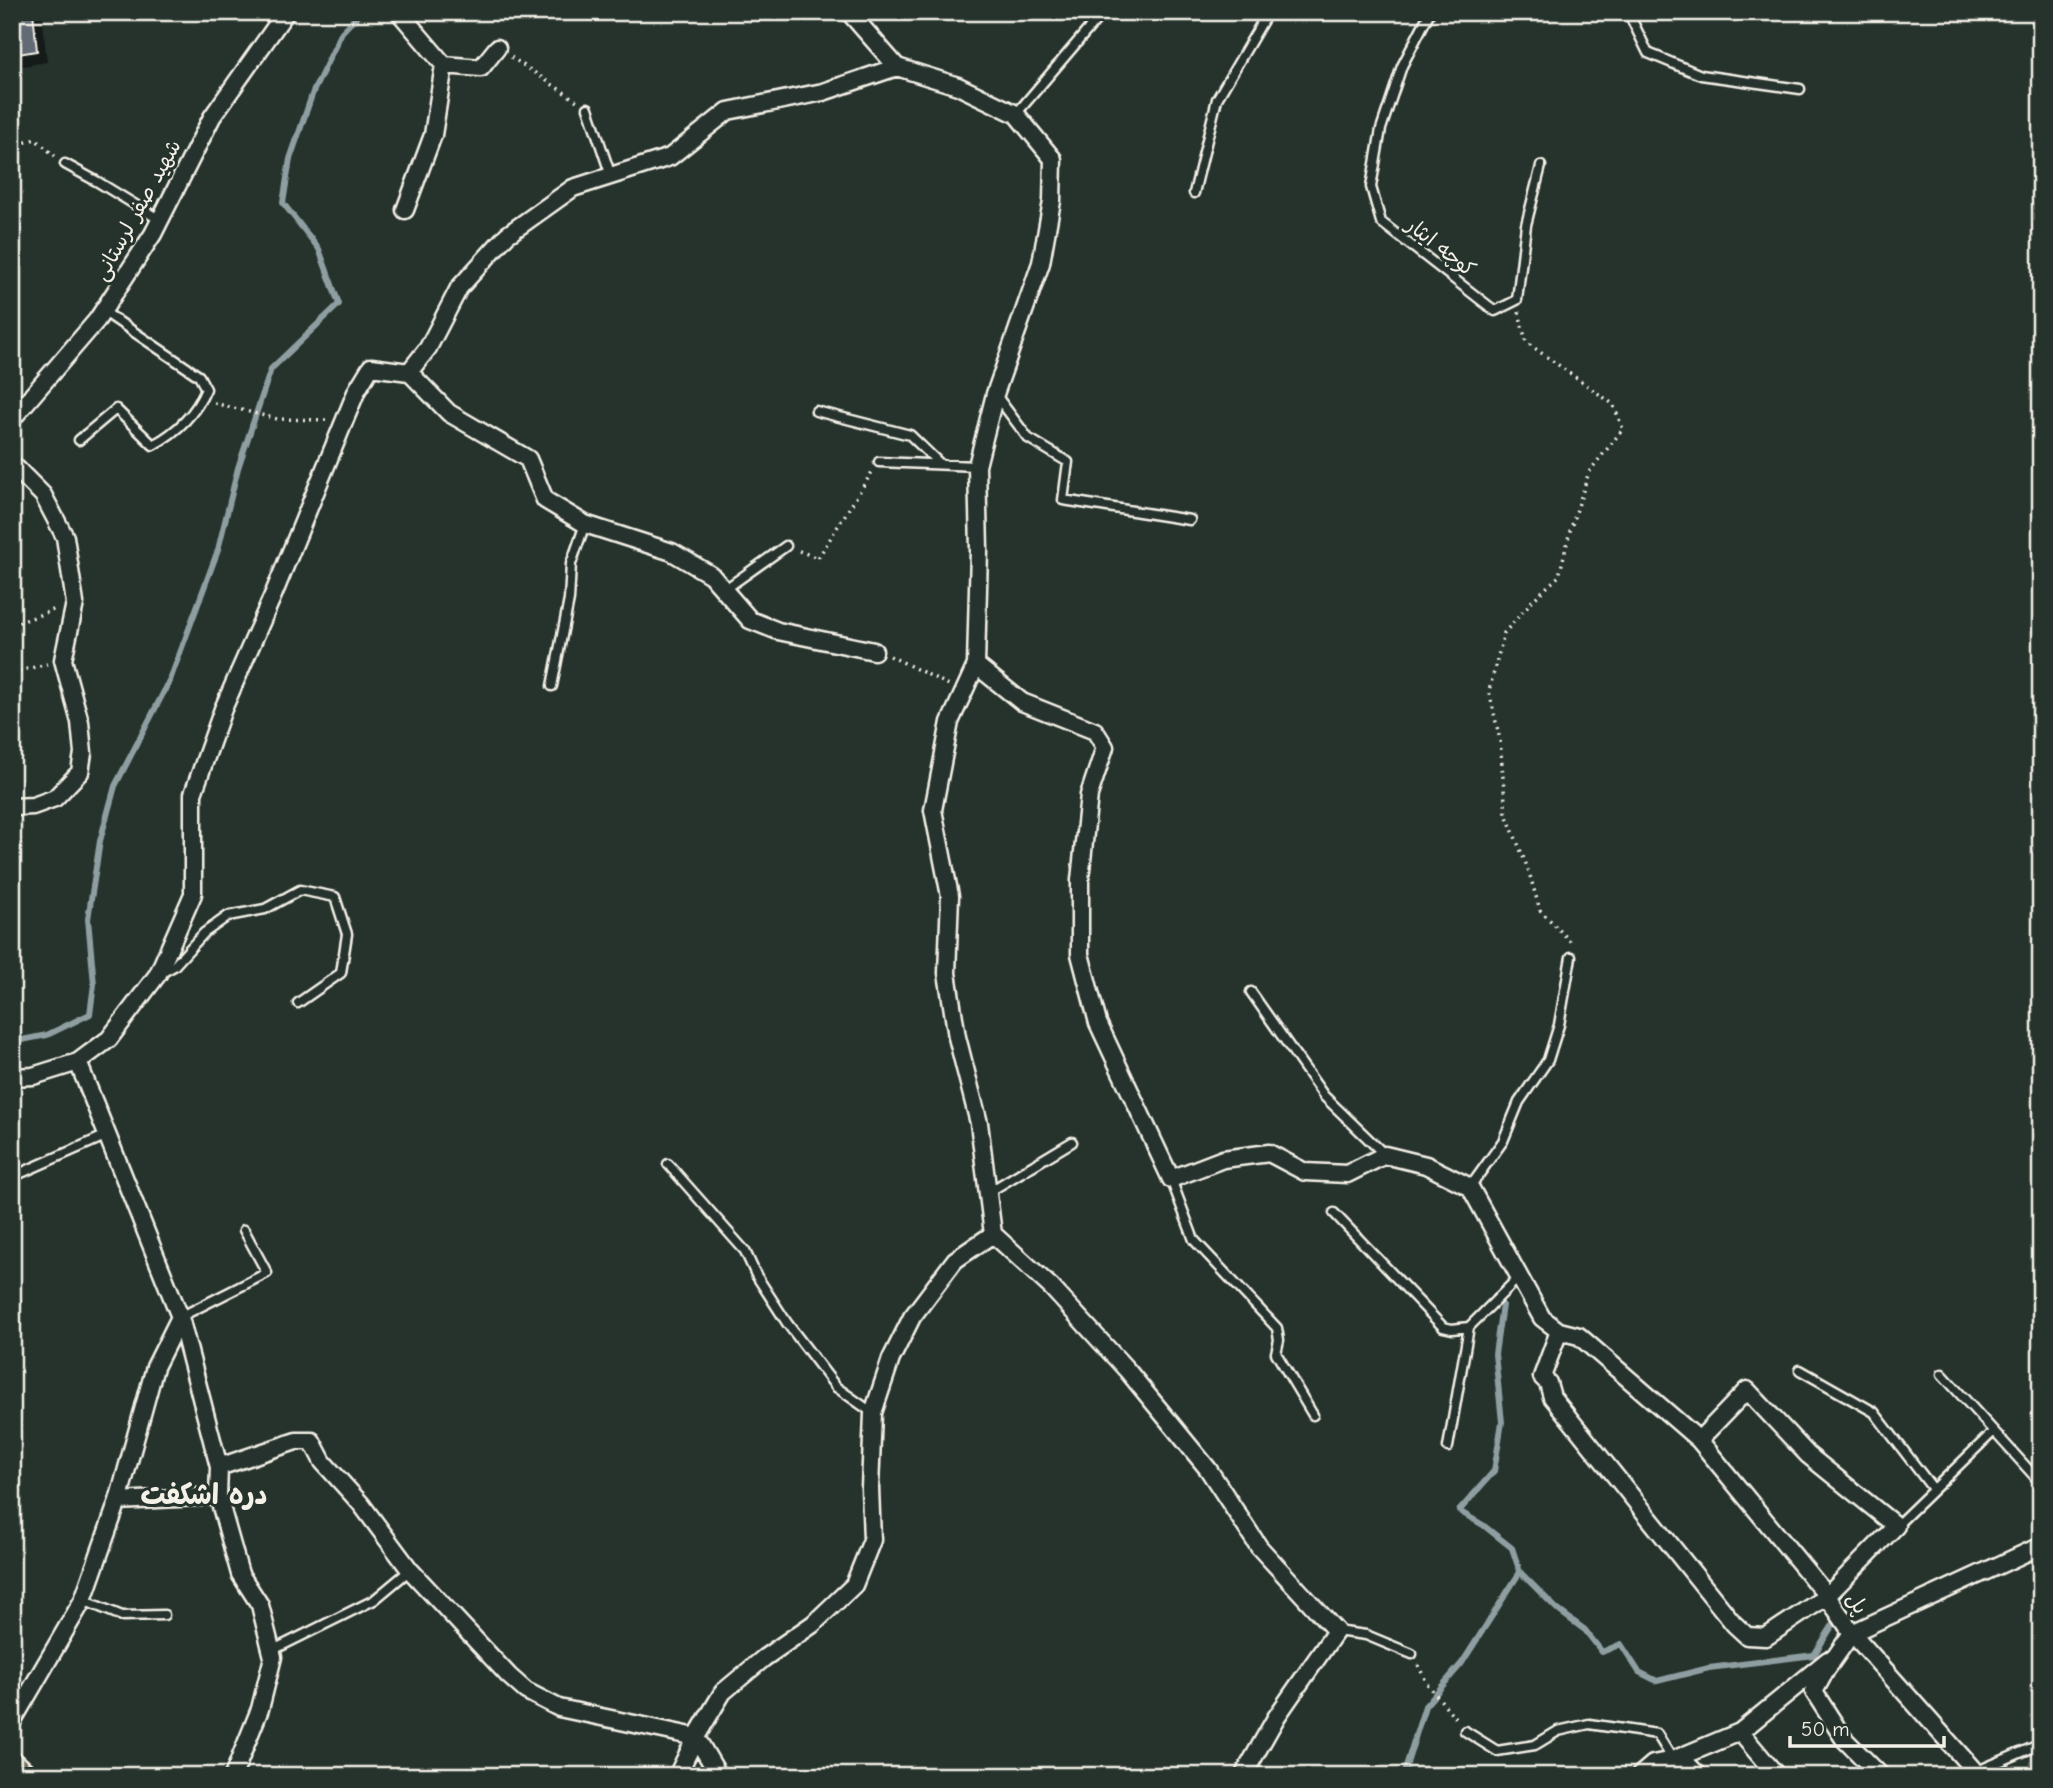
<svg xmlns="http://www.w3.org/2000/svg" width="2053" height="1788" viewBox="0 0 2053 1788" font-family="'Comic Neue','Playpen Sans Arabic',sans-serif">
<rect width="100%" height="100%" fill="#26332d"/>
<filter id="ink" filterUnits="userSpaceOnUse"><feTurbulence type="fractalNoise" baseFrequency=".0143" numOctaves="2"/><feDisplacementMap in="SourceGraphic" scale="14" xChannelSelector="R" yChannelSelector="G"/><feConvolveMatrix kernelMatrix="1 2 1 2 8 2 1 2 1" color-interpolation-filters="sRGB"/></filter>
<g filter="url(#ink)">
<path fill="#0007" d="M12 12H40L42 14 47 62 12 68Z"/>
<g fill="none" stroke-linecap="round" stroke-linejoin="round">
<path stroke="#8f9ea1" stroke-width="6" d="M12 1042 47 1035 90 1014 94 984 88 919 100 841 115 786 170 680 218 550 238 468 271 369 339 304 319 249 283 203 290 159 313 92 342 32 361 12
M1520 1572 1558 1610 1585 1630 1602 1652 1621 1644 1639 1672 1657 1681 1709 1668 1814 1655 1834 1623
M1403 1776 1425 1706 1462 1663 1520 1572 1512 1548 1483 1525 1459 1511 1494 1471 1502 1422 1495 1354 1502 1305"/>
</g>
<path fill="#626a75" stroke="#f4f1e8" stroke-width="2" d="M12 12H33L37 51 12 55Z"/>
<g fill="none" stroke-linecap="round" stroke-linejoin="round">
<defs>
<path id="lane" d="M1430 12 1402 66 1381 129 1371 187 1381 222 1495 311 1517 300 1526 225 1541 166
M1628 12 1648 53 1701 75 1800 89
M588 108 611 176
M1016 114 1103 12
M65 164 98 182 160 220
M1194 193 1217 99 1268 12
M995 394 1028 438 1068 462 1063 500 1190 520
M816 411 910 435 940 464
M79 440 116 409 153 445C177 432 195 415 206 389L199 376 103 311
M879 462 977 466
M724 590 786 546
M552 686 569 600 571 564 585 524
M161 973 174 966 204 933 228 916 265 909 300 890 335 897 347 934 341 973 298 1003
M1251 992 1324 1096 1385 1155
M668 1164 745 1251 756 1275 787 1323 836 1387 873 1413
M12 1177 107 1135
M1171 1179 1194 1240 1277 1328 1279 1340 1276 1353 1313 1415
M1470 1187 1503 1141 1519 1102 1548 1060 1559 1025 1571 957
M987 1193 1072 1142
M1334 1213 1443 1327 1452 1329 1469 1327 1518 1278
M12 1295 15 1300 12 1302
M180 1317 267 1273 244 1230
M1800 1370 1874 1412 1933 1489
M1942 1374 2038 1480
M1448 1447 1469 1327
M1896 1526 1994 1431
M83 1600 122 1616 164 1615
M1336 1631 1366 1635 1412 1654
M271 1651 374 1600 410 1570
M1465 1731 1497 1751 1535 1745 1558 1731 1589 1724 1657 1734 1673 1760
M1975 1772 2041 1744"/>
<path id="street" d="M399 12 444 65 481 68 497 48
M849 12 897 67 958 86 1016 114 1053 159 1052 201 1041 263 995 394 977 466 979 550 976 665 950 722 933 810 950 896 947 973 957 1037 979 1123 993 1234 1051 1287 1127 1370 1208 1469 1259 1547 1336 1631 1277 1716 1243 1776
M405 210 433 135 444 65
M409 372 449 413 528 459 545 500 585 524 672 552 711 575 750 620 778 631 874 651
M12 419 97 320 153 234 212 117 286 12
M12 464 43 495 65 537 75 603 63 660 80 722 83 753 80 772 55 798 33 806 12 807
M976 665 1022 702 1095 731 1105 747 1089 795 1080 880V954L1098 1023 1171 1179 1223 1159 1269 1153 1305 1172 1347 1174 1385 1155 1426 1165 1470 1187 1542 1318 1559 1331 1579 1336 1699 1440 1827 1596 1852 1633 1979 1776
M78 1062 180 1317
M12 1077 33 1076 78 1062 109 1039 158 974 193 894V794L223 709 274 593 357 390 371 367 409 372 428 348 459 288 507 235 573 188 670 157 728 111 823 92 897 67
M1559 1331 1542 1377 1548 1383 1552 1397 1734 1624 1747 1636 1766 1637 1827 1596 1896 1526 1808 1455 1747 1390 1699 1440
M219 1467 296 1441H312L323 1462 361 1504 410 1570 509 1676 526 1691 559 1708 696 1737 723 1692 764 1658 813 1624 854 1585 872 1540 870 1488 873 1413 891 1359 912 1317 955 1260 993 1234
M118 1501 155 1367 180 1317 219 1467 218 1496
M12 1722 83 1600 118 1501 218 1496 240 1574 260 1605 273 1657 260 1709 233 1776
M1740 1732 1777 1776
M696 1737 719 1776
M1680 1757 1699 1776
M677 1776 696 1737
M1639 1776 1653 1764 1673 1760 1740 1732 1828 1660
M1881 1776 1844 1739 1814 1692 1826 1670 1852 1633 2034 1549H2041"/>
<path id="primary" d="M12 1766 23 1776"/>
</defs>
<use href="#lane" stroke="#f4f1e8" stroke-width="13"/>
<use href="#street" stroke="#f4f1e8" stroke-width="21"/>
<use href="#primary" stroke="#f4f1e8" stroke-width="32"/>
<path stroke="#f4f1e8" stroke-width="3.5" stroke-dasharray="2 5" stroke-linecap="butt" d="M511 57 577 101
M12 147 35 139 55 156
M1519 312 1526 342 1613 404 1623 429 1589 472 1570 531 1559 576 1533 600 1504 633 1489 691 1500 740 1506 814 1528 869 1540 910 1571 942
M214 403 277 419 327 420
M799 551 818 558 872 472
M12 625 56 609
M890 656 949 685
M12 673 47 664
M1418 1665 1428 1685 1458 1721"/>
<use href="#lane" stroke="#26332d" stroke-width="8"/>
<use href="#street" stroke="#26332d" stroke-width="16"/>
<use href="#primary" stroke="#706e59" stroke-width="26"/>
</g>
</g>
<g text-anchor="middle" stroke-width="6" stroke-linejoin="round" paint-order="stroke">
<g font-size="21" fill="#f4f1e8" stroke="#26332d">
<text transform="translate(137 210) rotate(-61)" y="7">شهید صفر لرستانی</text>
<text transform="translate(1441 247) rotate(38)" y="7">کوچه ایثار</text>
<text transform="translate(1857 1603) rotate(56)" y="7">پل</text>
</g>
<g font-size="28" font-weight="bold" fill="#f4f1e8" stroke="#26332d">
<text x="204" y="1504">دره اشکفت</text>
</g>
</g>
<rect width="2053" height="1788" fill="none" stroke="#26332d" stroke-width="42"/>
<rect x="21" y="21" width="2011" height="1746" fill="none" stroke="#f4f1e8" stroke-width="2.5" filter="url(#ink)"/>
<path d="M1790 1736v10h154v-10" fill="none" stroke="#f4f1e8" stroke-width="3.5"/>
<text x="1801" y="1736" font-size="21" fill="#f4f1e8" stroke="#26332d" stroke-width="5" paint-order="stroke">50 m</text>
</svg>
